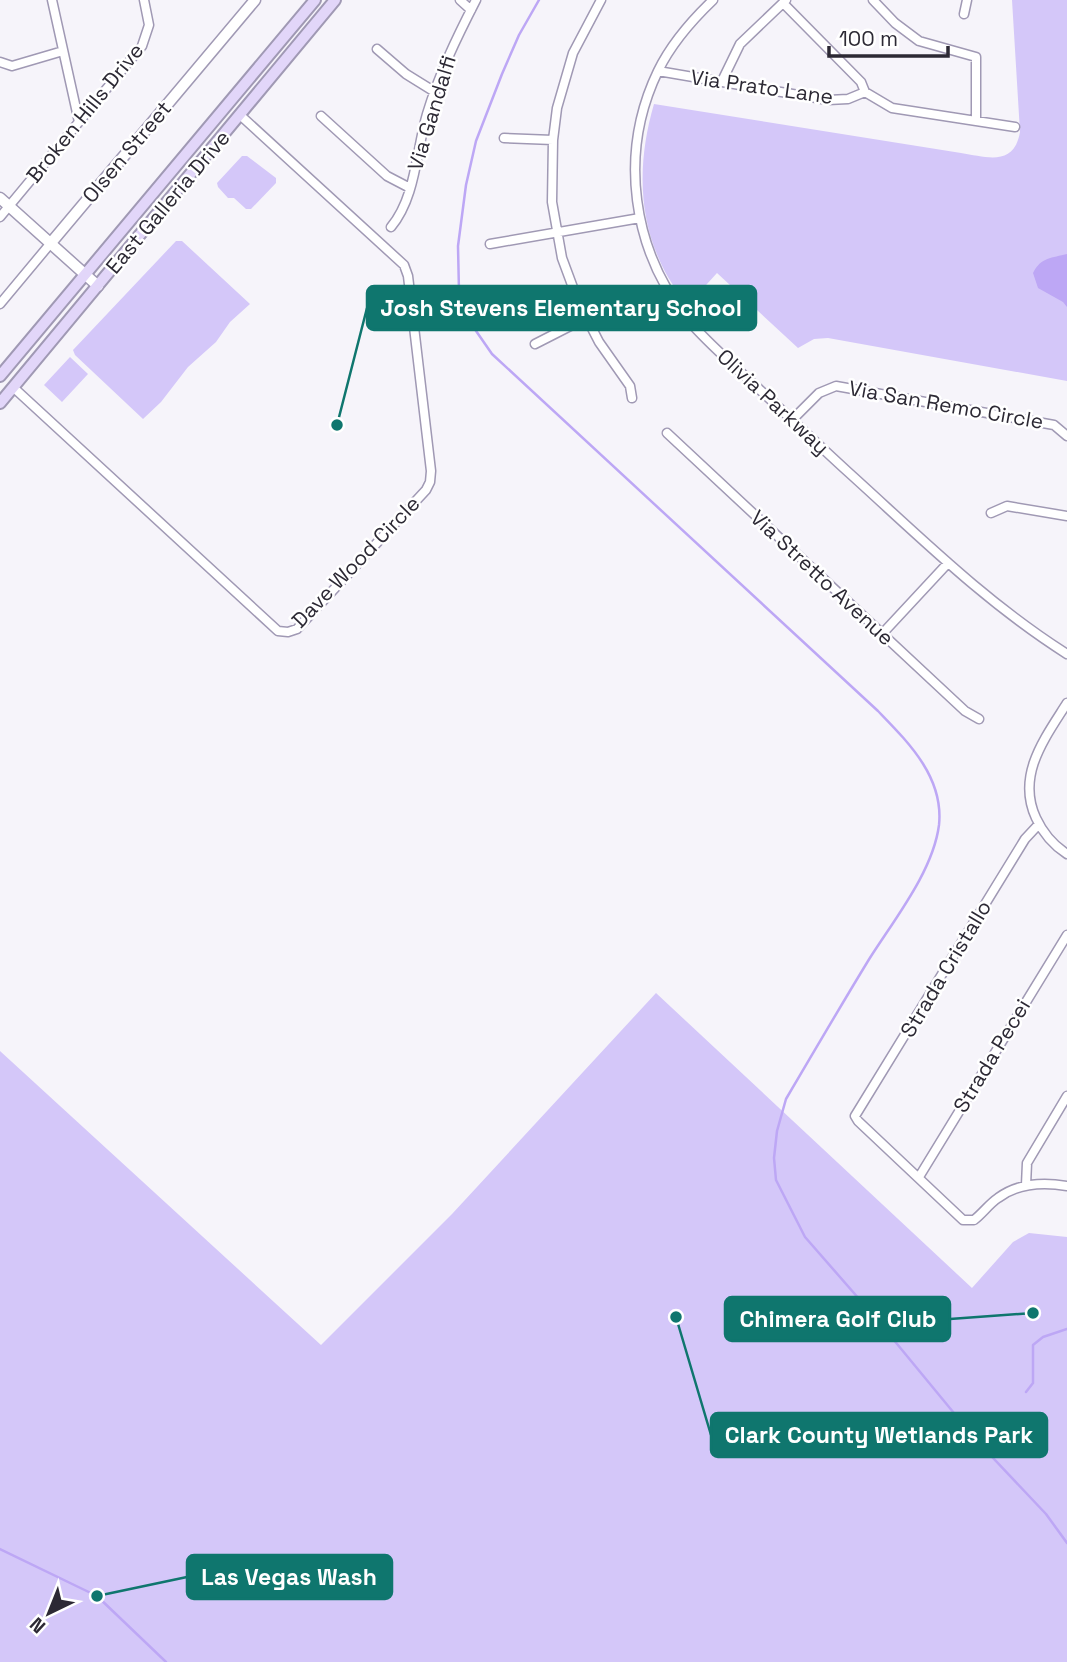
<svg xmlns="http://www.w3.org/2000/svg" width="1067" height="1662" viewBox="0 0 1067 1662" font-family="'Space Grotesk',sans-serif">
<rect width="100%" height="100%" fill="#f6f4fa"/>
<path fill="#d4c7f9" d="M1012 0H1067V381L828 338 814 339 798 348 717 273 687 306C677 291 666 276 659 259 637 210 639 155 654 104L961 153C987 157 1014 167 1020 132Z
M242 156H247L276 178V183L251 209H246L234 198H228L218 187 217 183Z
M176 241H182L250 304 230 322 216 342 188 367 161 402 143 419 75 355 73 350Z
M70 357 88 374 62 402 44 385Z
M656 993 972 1288 1013 1242 1029 1233 1067 1237V1662H0V1051L321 1345 452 1214Z"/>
<path fill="#bda7f5" d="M1067 254V307L1063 302 1038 288 1033 273C1041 257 1052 258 1067 254Z"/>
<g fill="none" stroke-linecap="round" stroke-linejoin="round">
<path stroke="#bda7f5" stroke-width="2.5" d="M539 0 519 35 502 74 476 141 466 185 458 246 459 292 474 328 492 354 878 711C908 742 944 777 939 825 933 872 893 921 868 961 840 1007 813 1053 786 1099L777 1131 774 1158 776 1180 805 1237 874 1316 977 1441 1046 1514 1067 1543
M1026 1392 1033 1383V1345L1043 1337 1067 1329
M983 1445 1006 1414
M0 1549 97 1596 166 1662"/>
<defs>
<path id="minor" d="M52 0 79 122
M460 0 471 10
M601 0 573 53 557 108 553 140 552 202 562 258 578 301 599 342 630 386 632 398
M713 0C691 21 671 44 658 71 618 154 632 250 689 321 706 341 727 359 746 377 780 408 813 440 847 471 919 536 985 602 1067 654
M873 0 895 23 919 41 976 57V121
M783 3 861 82 865 92
M964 14 967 0
M377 49 406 74 435 92
M0 62 12 66 63 51
M658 71 828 100 848 99 865 92
M722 81 740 44 786 0
M865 92 892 108 1015 127
M321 116 387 176 410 188
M504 138 553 140
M0 217 142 46 149 25 144 0
M391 227C416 197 416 151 427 114 439 74 457 37 476 0
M490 244 640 218
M0 304 50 244
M535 344 586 318
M14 388 278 631 288 632 297 629 426 490 430 482 431 471 408 276 404 265 240 115
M792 420 819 393 836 386 1054 425 1067 436
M667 433 965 711 979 719
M991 513 1007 506 1067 516
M882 634 948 563
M1067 703C1045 738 1016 775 1036 818 1043 833 1053 845 1067 854
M1039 824 1025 839 855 1116 858 1121 963 1220H974C983 1213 989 1204 998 1198 1018 1183 1043 1182 1067 1186
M919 1177 1067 935
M1026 1185 1027 1163 1067 1096"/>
<path id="tertiary" d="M0 198 98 286
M50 244 255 0"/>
<path id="secondary" d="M0 376 315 0
M0 403 335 0"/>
</defs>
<use href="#minor" stroke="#a099b4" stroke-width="11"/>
<use href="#tertiary" stroke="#a099b4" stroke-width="13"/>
<use href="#secondary" stroke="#a099b4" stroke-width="14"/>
<use href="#minor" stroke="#fff" stroke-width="8"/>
<use href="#tertiary" stroke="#fff" stroke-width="10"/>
<use href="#secondary" stroke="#e2d6f9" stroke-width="10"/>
</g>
<g text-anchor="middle" stroke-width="5" stroke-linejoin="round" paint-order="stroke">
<g font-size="21" fill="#2c2934" stroke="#fff">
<text transform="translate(762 87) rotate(8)" y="7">Via Prato Lane</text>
<text transform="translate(85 113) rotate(-51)" y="7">Broken Hills Drive</text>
<text transform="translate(432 113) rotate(-73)" y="7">Via Gandalfi</text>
<text transform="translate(127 152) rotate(-50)" y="7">Olsen Street</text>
<text transform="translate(168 202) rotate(-50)" y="7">East Galleria Drive</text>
<text transform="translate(773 402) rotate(43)" y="7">Olivia Parkway</text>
<text transform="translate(946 405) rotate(10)" y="7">Via San Remo Circle</text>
<text transform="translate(356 562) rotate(-46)" y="7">Dave Wood Circle</text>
<text transform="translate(822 578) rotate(43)" y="7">Via Stretto Avenue</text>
<text transform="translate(946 969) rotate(-59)" y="7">Strada Cristallo</text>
<text transform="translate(992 1056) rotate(-59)" y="7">Strada Pecei</text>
</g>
</g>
<path fill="none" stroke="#0f766e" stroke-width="2.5" d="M337 425L367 308M1033 1313L950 1319M676 1317L711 1435M97 1596L187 1577"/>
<g fill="#0f766e" stroke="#fff" stroke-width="2.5">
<circle cx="337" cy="425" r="7"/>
<circle cx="1033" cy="1313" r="7"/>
<circle cx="676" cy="1317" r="7"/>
<circle cx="97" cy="1596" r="7"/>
</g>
<g fill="#0f766e" stroke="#0f766e" stroke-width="2.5">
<rect x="367" y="286" width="389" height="44" rx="7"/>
<rect x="725" y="1297" width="225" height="44" rx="7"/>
<rect x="711" y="1413" width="336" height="44" rx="7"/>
<rect x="187" y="1555" width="205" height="44" rx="7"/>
</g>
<g font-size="23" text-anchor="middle" font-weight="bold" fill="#fff">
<text x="561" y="316">Josh Stevens Elementary School</text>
<text x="838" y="1327">Chimera Golf Club</text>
<text x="879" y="1443">Clark County Wetlands Park</text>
<text x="289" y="1585">Las Vegas Wash</text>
</g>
<g transform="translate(49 1613) rotate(223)" stroke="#ffffff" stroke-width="5" paint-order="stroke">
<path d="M0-5L12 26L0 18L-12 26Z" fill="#2c2934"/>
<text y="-10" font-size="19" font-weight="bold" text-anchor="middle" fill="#2c2934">N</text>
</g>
<path d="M829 46v10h119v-10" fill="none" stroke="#2c2934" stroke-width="3.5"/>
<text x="839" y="46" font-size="21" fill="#2c2934" stroke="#ffffff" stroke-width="5" paint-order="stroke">100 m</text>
</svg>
